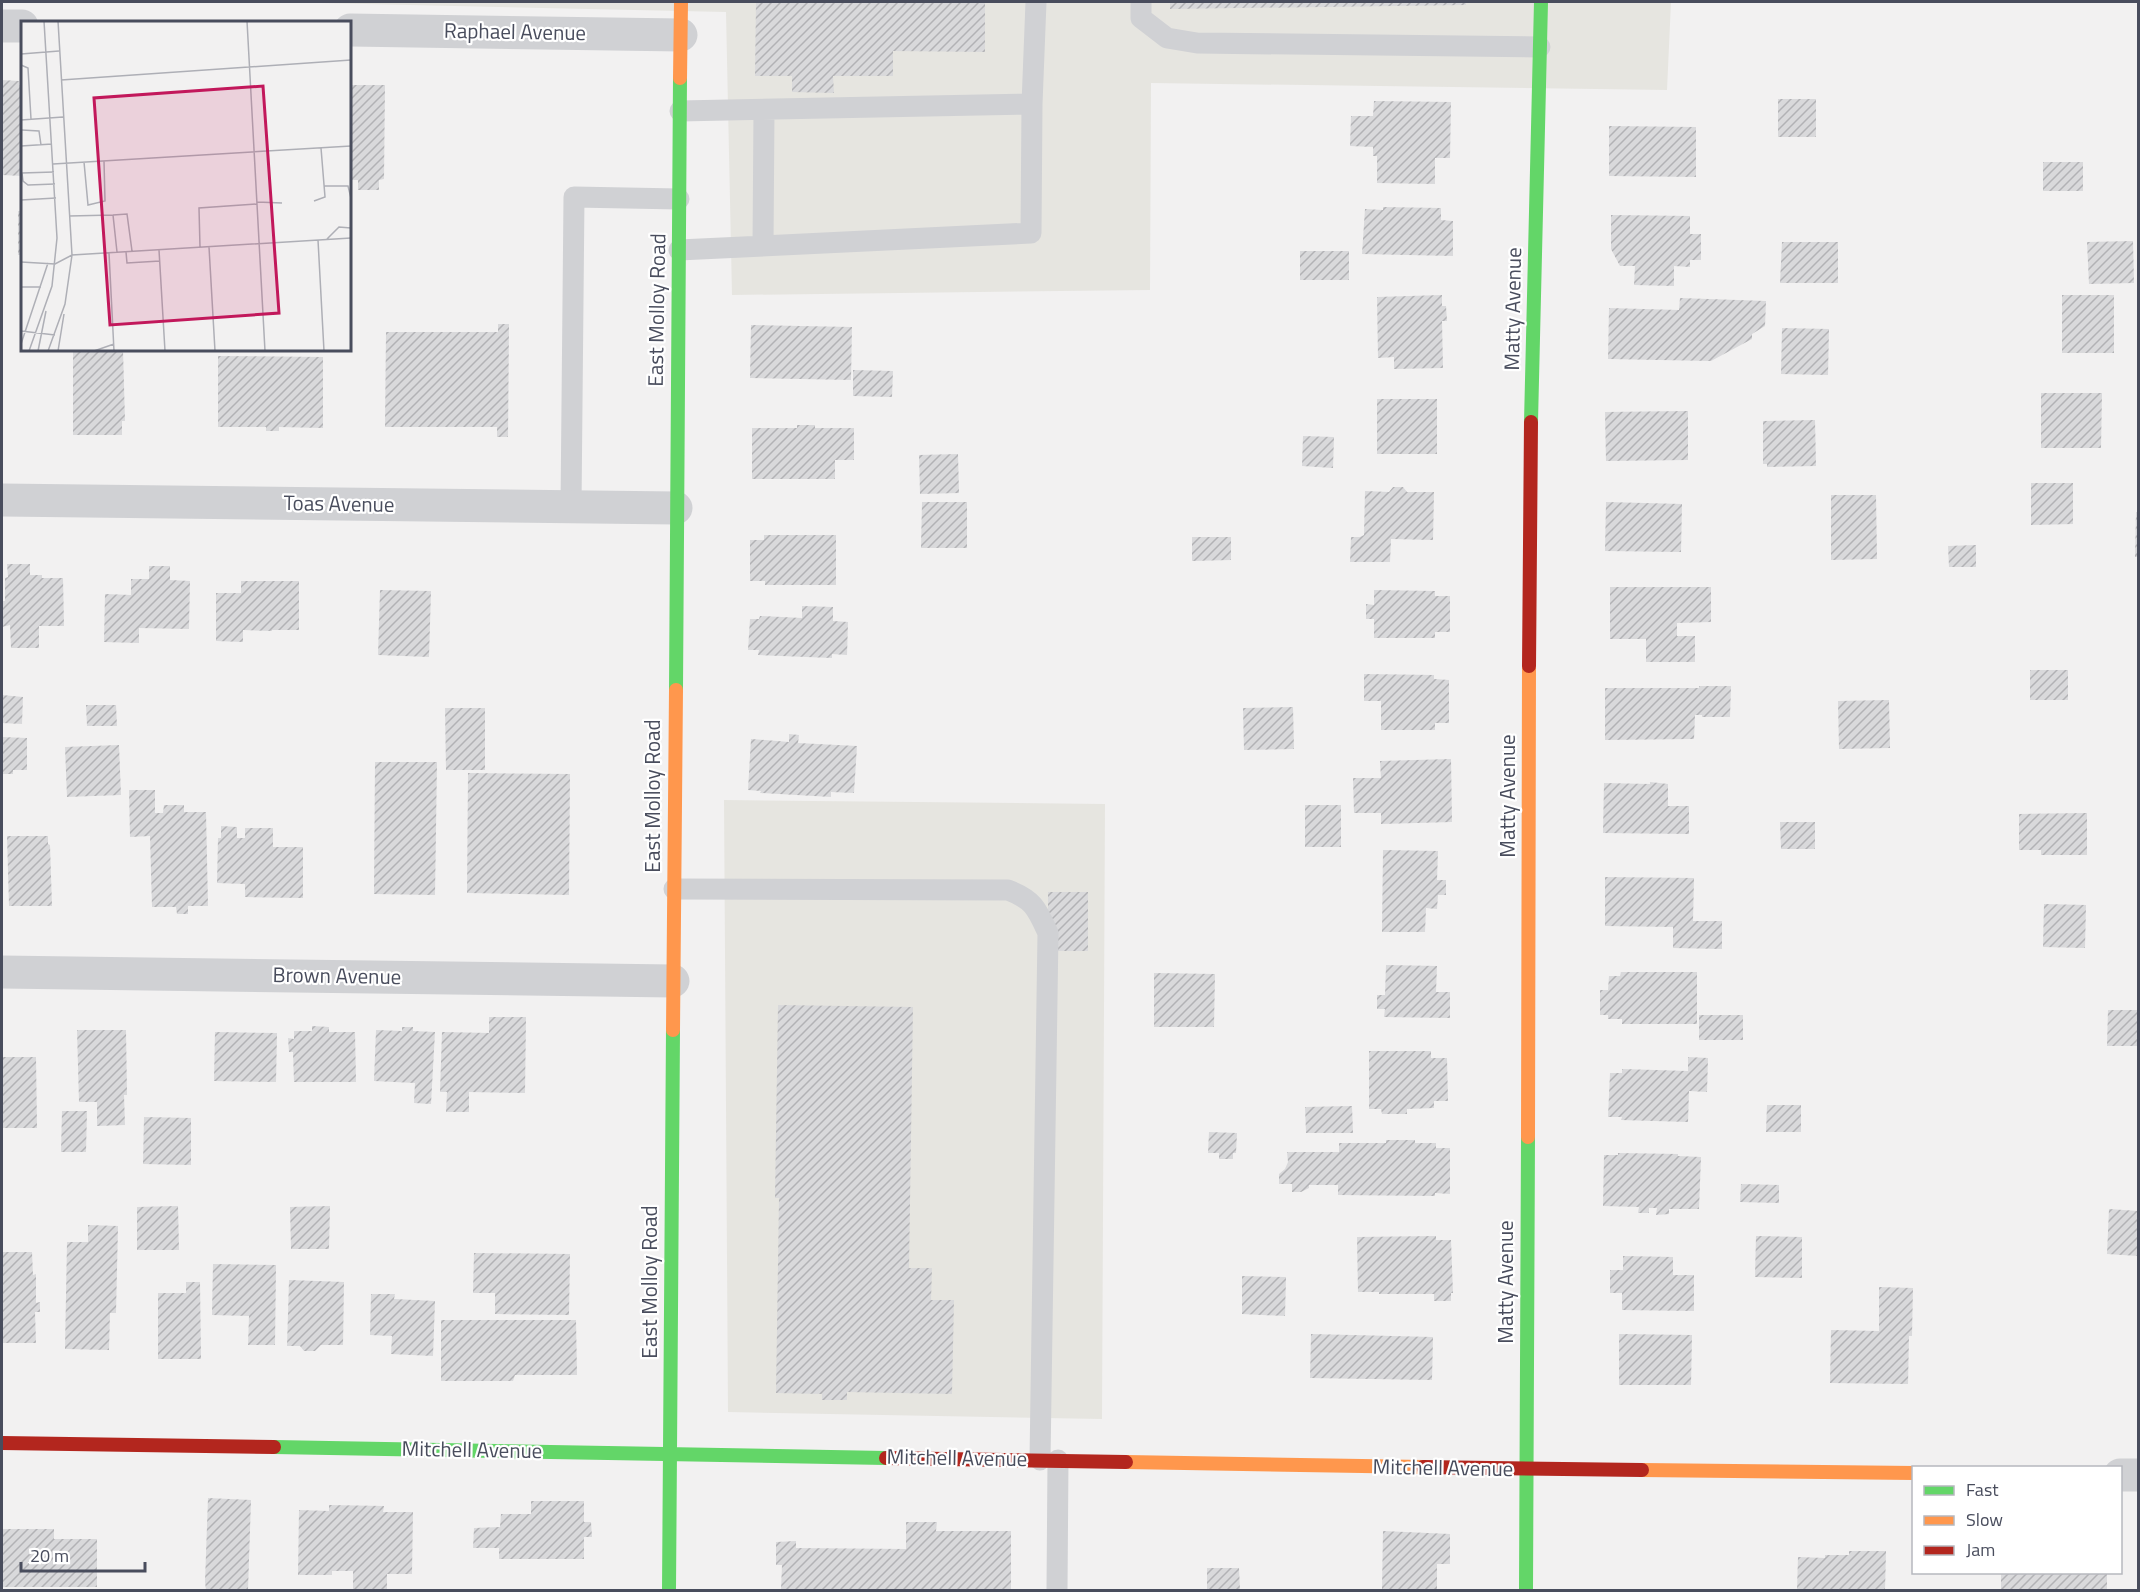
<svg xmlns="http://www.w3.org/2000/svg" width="2140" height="1592" viewBox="0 0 2140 1592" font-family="'Titillium Web',sans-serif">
<defs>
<pattern id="building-hatch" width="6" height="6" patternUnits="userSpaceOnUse" patternTransform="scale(1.5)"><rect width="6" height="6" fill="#d9d9db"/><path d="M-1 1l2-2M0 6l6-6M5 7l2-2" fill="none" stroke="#b2b2b5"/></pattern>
</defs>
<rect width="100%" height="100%" fill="#f2f1f1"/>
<path fill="#e6e5e0" d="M276 2H1671L1667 90 1151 83 1150 290 732 295 726 12Z
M724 800 1105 804 1102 1419 728 1412Z"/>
<path fill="url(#building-hatch)" d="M756 2H985V52L893 51V76H833L834 93 792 92V76H755Z
M1170 2H1466V5L1170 9Z
M2 80 19 81V85L22 86V176L2 175Z
M350 85H385L384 179 379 180V190H358V180H350Z
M1778 99H1816V137H1778Z
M1374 101 1451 102 1450 158H1435V184L1377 183V156H1373V147L1350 146 1351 116H1373Z
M1609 126 1696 127V177L1609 176Z
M2043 162H2083V191H2043Z
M1383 207 1441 208V220L1453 221V256L1362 254 1365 209 1383 210Z
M18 211H22V255H18Z
M1611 215 1690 216V234H1701V260H1690V267L1674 266V286L1634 285 1635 266H1620L1611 249Z
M2133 241 2134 283 2089 284 2087 242Z
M1782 242H1838V283H1780Z
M1300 251H1349V280H1300Z
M1442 295V306H1446L1447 321H1442L1443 368 1394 369V357L1378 358 1377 297Z
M2062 295H2114V353H2062Z
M1680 298 1766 301 1765 326 1752 334V339L1711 361 1608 359 1609 308 1679 310Z
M498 324H509L508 437H497V427H385L386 332H498Z
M751 325 852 327 851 380 750 378Z
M1782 328 1829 329 1828 375 1781 374Z
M73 350H123L125 421H122V435H73Z
M218 356 323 357V428L279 427V431H266V427H218Z
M853 370 893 371 892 397 853 396Z
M2041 393H2102L2101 448H2041Z
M1377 399H1437V454H1377Z
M1688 411V460L1606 461 1605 412Z
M1815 420 1816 466 1767 467V464H1763V421Z
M797 425H815V428H854V460H835V479H752V428H797Z
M1303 436 1334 437 1333 468 1302 466Z
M958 454 959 493 920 494 919 455Z
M2031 483H2073V524L2031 525Z
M1393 487H1403L1407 492H1434L1433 540 1391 539 1390 562H1350L1351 537H1360L1364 535 1365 491 1389 492Z
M1831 495H1876L1877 559 1831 560Z
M922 502H967V548H921Z
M1606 502 1682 504 1681 552 1605 551Z
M2136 512H2138V557H2135Z
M764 535H836V585H765V581H750V540H764Z
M1192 537H1231V560L1192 561Z
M1976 545V567H1949L1948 546Z
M7 564H30V575H42V578H63L64 626H39V648H11L10 625 2 627V601H5V578L8 577Z
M149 566H170V580L190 581 189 629 139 628V643L104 642 105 594 131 595V579H149Z
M241 581H299V630H272V631L243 630V642L216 641V593H241Z
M1610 587H1711V622L1677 623V636H1695V662H1646V639H1610Z
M380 590 431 591 429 657 378 655Z
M1374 590 1435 591V596H1450V632H1435V638H1374V619H1366V604L1374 605Z
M802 606 833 607V621L848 622 847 655 832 654V658L758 655 759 650H748L750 619H759L760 616 802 618Z
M2030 670H2068V700H2030Z
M1364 674 1434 675V679L1449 680V723H1435V730H1381V701H1364Z
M1699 686H1731L1730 717H1702V715H1695L1694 739 1605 740V688H1699Z
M2 695 23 697 22 724 2 723Z
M1889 700 1890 748 1839 749 1838 701Z
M86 705H116L117 726H87Z
M1293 707 1294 749 1244 750 1243 708Z
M445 708H485V770H446Z
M789 734 799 735 798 743 857 746 854 793 831 792V797L760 793 761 791 748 790 751 739 789 742Z
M2 737 27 738V770H13V774H2Z
M119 745 121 795 67 797 65 747Z
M1451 759 1452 822 1381 824V813H1354L1353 778H1381L1380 761Z
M375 762H437L435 895 374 894Z
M468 773 570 774 569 895 467 893Z
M1650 782 1668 784V806H1689V834L1603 833 1604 783 1650 784Z
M129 790H155V813H163L164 805H184V812H206L208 906H188V914H177L176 907H152L150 836 130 837Z
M1305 805H1341V847H1305Z
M2087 813V855H2041V850H2019V814Z
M1780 822H1815V849H1781Z
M221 826 237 827V838H245V828H273V847H303V898L245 897V884L217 883 218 838H221Z
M7 836H48V844L50 845 52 906H9Z
M1383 850 1438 851 1437 880H1446V895H1438L1437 909 1426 908 1425 932H1382Z
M1605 877 1694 878 1693 921H1722V949L1673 948V927L1605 926Z
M1048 892H1088V951H1048Z
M2044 904 2086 905 2085 948 2043 947Z
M1386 965 1437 966 1436 992H1450V1018L1384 1017 1385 1009H1377V995H1385Z
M1621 972H1697V1024H1622V1019H1608V1015H1600V990H1608L1609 976H1620Z
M1154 973 1215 974 1214 1027H1154Z
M778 1005 913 1007 909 1268H932L931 1300H954L952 1394 847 1392V1400H822V1394L776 1393 779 1198H775Z
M2108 1010H2138V1046H2107Z
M1699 1015H1743V1040H1699Z
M489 1017H526L525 1093 469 1092V1112H446L447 1092H440L442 1032 489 1033Z
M312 1026 329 1027V1032H355L356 1082H294L293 1052H289L288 1038 294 1039V1031H312Z
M402 1027H413V1031L435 1032 431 1104 414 1103 415 1083 374 1081 376 1030 402 1031Z
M77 1030H126L127 1095H124L125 1125 97 1126V1102H79Z
M215 1032 277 1033 276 1082 214 1081Z
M1369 1051H1431V1058H1447L1448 1101H1434V1108L1407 1109V1114H1382L1381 1109H1369Z
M2 1057H36L37 1128H2Z
M1688 1057 1708 1058 1707 1092 1689 1091 1688 1122 1621 1120 1622 1117H1608L1610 1073H1622V1069L1688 1071Z
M1767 1105H1801V1132H1766Z
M1352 1106 1353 1133H1306L1305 1107Z
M62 1111H87L86 1152H61Z
M144 1117 191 1118V1165L143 1164Z
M1209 1132 1237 1133 1236 1153H1233V1159H1219V1153H1208Z
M1386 1140H1415V1143H1436V1148H1450V1194L1435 1193V1196L1338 1195V1185H1309V1188L1301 1192H1292V1184H1279V1174L1285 1169 1288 1162 1287 1152H1339V1143H1386Z
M1618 1153 1678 1154V1156L1701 1157 1699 1209H1669V1214L1656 1215 1657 1208H1649V1213H1638L1639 1207 1603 1206 1604 1155H1618Z
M1741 1184 1779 1185V1203L1740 1202Z
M178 1206 179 1250H137V1207Z
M330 1206 329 1249H291L290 1207Z
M2109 1209 2138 1211V1256L2107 1254Z
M88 1225 118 1226 116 1313H110L109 1350 65 1349 67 1242H88Z
M1436 1236V1240H1451L1453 1293H1451V1301H1434V1294H1379V1292H1358L1357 1237Z
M1756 1236 1802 1237V1278L1755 1277Z
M2 1252H32L33 1275 36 1274V1303L40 1302V1312H35L36 1343H2Z
M474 1253 570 1254 569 1315 495 1314V1293H473Z
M1623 1256 1673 1257V1275H1694V1311L1622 1310V1293H1610V1270H1623Z
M213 1264 276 1265 275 1345H248L249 1316 212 1315Z
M1242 1276 1286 1277 1285 1316 1242 1314Z
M289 1280 344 1282 343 1345H321L315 1351H304L300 1346H287Z
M186 1282H200L201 1359H158V1293H186Z
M1879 1287 1913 1288 1912 1336H1909L1908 1384 1830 1383 1831 1330 1879 1331Z
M371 1294H395L394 1299 435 1301 433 1356 391 1354 392 1336 370 1335Z
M441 1320H576L577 1375H515L513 1381H441Z
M1311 1334 1433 1337 1432 1380 1310 1378Z
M1619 1334 1692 1335 1691 1385H1619Z
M208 1498 251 1500 248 1590H206L205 1582Z
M531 1501H584V1522H591L592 1537H584V1559H499V1548H473L474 1528 500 1527 501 1514H531Z
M329 1505 384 1506 383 1512H413L412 1574H387V1590H353V1571H332V1575H298L299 1510 329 1511Z
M906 1522H937L936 1531H1011V1590H781L782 1565H776V1542L796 1541V1548L906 1549Z
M2 1529H54V1539H97V1587H2Z
M1383 1531 1450 1534V1564H1437V1590L1382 1589Z
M1849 1551H1886L1885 1590H1797L1798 1557 1825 1558V1555H1849Z
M1207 1568H1239L1240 1590H1207Z
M2001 1572H2107V1590H2001Z"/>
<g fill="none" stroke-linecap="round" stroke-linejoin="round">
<path stroke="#d0d1d4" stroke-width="21" d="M1141 2V18L1167 38 1197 43 1540 47
M680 111 1032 104 1036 2
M763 246 764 110
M679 250 1031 233 1032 104
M571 507 574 197 679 199
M674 889 1008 890C1034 900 1037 909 1048 933L1040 1460
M1057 1590 1058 1460"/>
<path stroke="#d0d1d4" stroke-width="33" d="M2 26H22
M350 30 681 35
M2 500 676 508
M2 972 673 981
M2120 1475H2138"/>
<path stroke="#63d668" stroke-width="14" d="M1531 422 1541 2
M676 690 680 78
M274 1447 886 1458
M669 1590 673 1030
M1526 1590 1528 1137"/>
<path stroke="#ff974d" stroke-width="14" d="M680 78 681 2
M673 1030 676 690
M1528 1137 1529 666
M1126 1462 1423 1467
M1642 1470 1914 1473"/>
<path stroke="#b3261e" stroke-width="14" d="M1529 666 1531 422
M2 1443 274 1447
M886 1458 1126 1462
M1423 1467 1642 1470"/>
</g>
<g text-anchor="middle" stroke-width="4.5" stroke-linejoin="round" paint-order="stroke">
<g font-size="21" fill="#494d5d" stroke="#fff">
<text transform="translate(515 32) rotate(1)" y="7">Raphael Avenue</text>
<text transform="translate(1513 309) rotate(-89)" y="7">Matty Avenue</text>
<text transform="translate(657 310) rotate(-89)" y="7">East Molloy Road</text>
<text transform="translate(339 504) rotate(1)" y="7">Toas Avenue</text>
<text transform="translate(653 796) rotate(-90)" y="7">East Molloy Road</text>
<text transform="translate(1508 796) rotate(-90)" y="7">Matty Avenue</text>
<text transform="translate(337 976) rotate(1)" y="7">Brown Avenue</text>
<text transform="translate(650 1282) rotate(-90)" y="7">East Molloy Road</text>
<text transform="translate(1506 1282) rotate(-90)" y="7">Matty Avenue</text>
<text transform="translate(472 1450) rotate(1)" y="7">Mitchell Avenue</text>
<text transform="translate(957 1458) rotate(1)" y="7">Mitchell Avenue</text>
<text transform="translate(1443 1468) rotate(1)" y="7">Mitchell Avenue</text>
</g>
</g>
<g transform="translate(21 21)">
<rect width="330" height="330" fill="#f2f1f1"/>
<path fill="none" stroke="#aeafb6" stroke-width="1.5" d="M226 0 244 330M0 33 38 30M0 44 7 47 10 98M40 59 330 39M0 99 42 96M1 109 18 110 20 124M0 125 31 123M63 141 67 184 84 180 83 140M32 143 330 125M33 151 1 152 2 160 7 164 34 163M303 165H327L330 177M0 179 35 177M293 180 304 176 300 127M236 181 261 182M92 194 106 193 111 230M48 195 92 194 96 231M306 218 318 206 330 207M297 219 303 330M179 226 178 187 236 183M188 226 194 330M138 229 144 330M105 231 106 242 139 240M88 232 93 330M0 241 34 243 51 234 330 217M0 266H20M0 310 34 314M0 323 27 242M8 330 31 265 36 217 23 0M17 330 25 290M27 330 44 283 51 234 37 0M37 330 43 293M73 330 93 323"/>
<path fill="#c2185b" fill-opacity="0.15" stroke="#c2185b" stroke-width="3" d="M242 65 258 292 89 304 73 77Z"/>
<rect width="330" height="330" fill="none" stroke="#494d5d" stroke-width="3"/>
</g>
<rect width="2140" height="1592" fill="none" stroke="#494d5d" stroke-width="6"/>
<rect x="1912" y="1466" width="210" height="108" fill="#ffffff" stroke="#b6b8be" stroke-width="1.5"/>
<rect x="1924" y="1486" width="30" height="9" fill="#63d668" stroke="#b6b8be" stroke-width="1.5"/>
<text x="1966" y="1496" font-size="18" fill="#494d5d">Fast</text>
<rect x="1924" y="1516" width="30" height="9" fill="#ff974d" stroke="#b6b8be" stroke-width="1.5"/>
<text x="1966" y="1526" font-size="18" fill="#494d5d">Slow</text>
<rect x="1924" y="1546" width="30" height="9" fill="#b3261e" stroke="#b6b8be" stroke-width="1.5"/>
<text x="1966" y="1556" font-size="18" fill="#494d5d">Jam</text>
<path d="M21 1562v9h124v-9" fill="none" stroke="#494d5d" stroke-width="3"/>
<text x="30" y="1562" font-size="18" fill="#494d5d" stroke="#ffffff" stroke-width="4.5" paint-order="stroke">20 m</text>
</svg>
